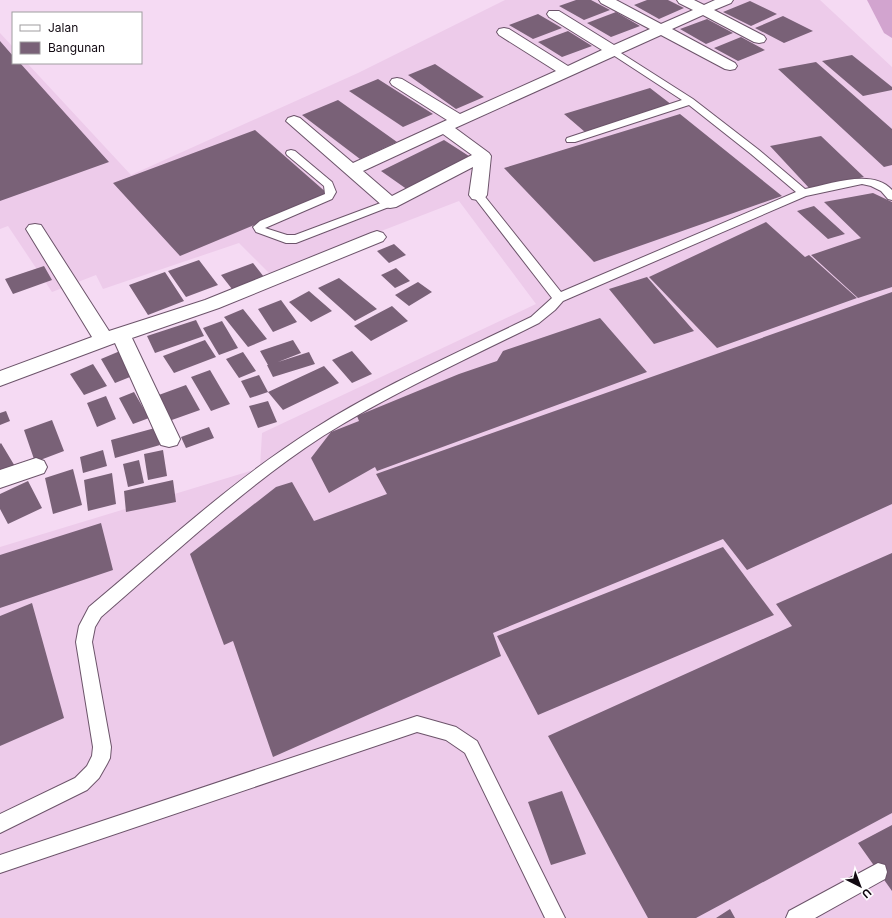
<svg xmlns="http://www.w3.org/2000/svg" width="892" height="918" viewBox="0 0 892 918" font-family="Inter,sans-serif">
<rect width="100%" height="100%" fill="#f5daf3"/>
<path fill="#edcbea" d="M505 0H820L892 67V918H0V547L260 468 262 433 536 304 459 201 270 274 239 243 103 289 96 275 52 292 8 226 0 229V33L13 47V63H27L131 175 358 73Z"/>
<path fill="#d2a4cf" d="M867 0H892V38L884 33Z"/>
<path fill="#796177" d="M576 0H591L610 10 584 20 559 6Z
M647 0H668L684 8 659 19 634 5Z
M750 1 777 14 751 26 723 12Z
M616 12 640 26 611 37 587 23Z
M538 14 562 28 533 39 509 25Z
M783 16 813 31 784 43 755 28Z
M707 19 733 33 706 44 680 29Z
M568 31 592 46 562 57 538 42Z
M741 37 765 50 738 61 714 48Z
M0 41 13 56V63H20L109 162 0 201Z
M852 55 892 87V90L863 96 822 61Z
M816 62 892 129V165L884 167 778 69Z
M435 64 484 97 456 109 408 75Z
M378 79 433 114 403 127 349 91Z
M650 88 672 105 585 132 564 114Z
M338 100 397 142 360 159 302 115Z
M680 114 782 196 594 262 504 168Z
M255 130 328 194 180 256 113 183Z
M821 136 864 177 810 189 770 146Z
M444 140 472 158 408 190 381 171Z
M873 193 892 202V287L858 298 811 255 861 238 824 202Z
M814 206 845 234 828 239 797 211Z
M766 222 805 257 809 255 857 298 717 348 649 277Z
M394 244 406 255 389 263 377 251Z
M199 260 218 285 186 297 168 271Z
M253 263 264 277 232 289 221 275Z
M44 266 52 280 13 294 5 279Z
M396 268 410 281 395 288 381 275Z
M165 272 184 301 148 315 129 285Z
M647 277 694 331 654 344 609 289Z
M339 278 377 309 355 321 318 288Z
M418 282 432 292 409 306 395 295Z
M309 291 332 311 311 322 289 302Z
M892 292V504L747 570 723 539 493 633 501 656 273 757 233 641 224 645 190 554 276 487 292 482 314 521 387 494 376 474Z
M281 300 297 322 273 332 258 309Z
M392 306 408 321 371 341 354 326Z
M243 309 267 339 248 347 224 317Z
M600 318 647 372 377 471 375 467 329 493 311 458 331 432 359 421 357 416 459 374 497 361 503 351Z
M196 320 204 336 155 353 147 336Z
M222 321 238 348 219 355 203 328Z
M205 340 216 357 174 373 163 356Z
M293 340 301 353 278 362 309 352 315 364 273 377 267 365H268L260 351Z
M120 351 135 375 115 383 101 359Z
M352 351 372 374 352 383 332 360Z
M243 352 256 371 239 378 226 359Z
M93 364 107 386 84 395 70 374Z
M324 366 339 383 283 410 268 392Z
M210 370 230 404 211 411 191 377Z
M259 375 268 392 250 398 241 381Z
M186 385 200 410 169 421 156 396Z
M134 392 149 418 133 424 119 398Z
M106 396 116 419 97 427 87 403Z
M268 401 277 422 258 428 249 406Z
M6 411 10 421 0 425V413Z
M52 420 64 451 35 462 24 430Z
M209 427 214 438 186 448 181 437Z
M155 428 160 445 115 458 111 440Z
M1 443 16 468 0 476V444Z
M103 450 107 466 83 473 80 457Z
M163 450 167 476 148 480 144 454Z
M139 460 144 483 128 487 123 464Z
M73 469 82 505 53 514 45 478Z
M112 473 116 504 88 511 84 480Z
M173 480 176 502 126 512 124 491Z
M28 481 42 508 8 524 0 509V494Z
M101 523 113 570 0 608V555Z
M723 547 774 615 538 715 497 636Z
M892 553V813L696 918H648L548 736 792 626 776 604Z
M32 603 64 718 0 746V616Z
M562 791 586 854 551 865 528 802Z
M892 825V891L858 843Z
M730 909 735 918H716Z"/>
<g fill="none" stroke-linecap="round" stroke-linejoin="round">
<defs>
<path id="lane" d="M613 48 693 99 759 150 805 189C830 184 873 168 892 190V200L888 199 881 191 871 186 862 184 806 196 563 301 555 310 539 323C467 359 392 393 323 436 243 488 173 555 101 617L95 627 92 642 111 747 110 758 107 764 99 778 87 790 0 833V814L75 778 87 766 92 756 93 747 76 642 79 626 89 607C162 546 232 481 312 430 381 386 457 353 531 317L552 298 474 197 473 195 474 193H482L561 292 796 192 751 154 689 105 575 142H567L566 140 567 138 682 100 610 53 608 51 610 49Z
M291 150 295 151 332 182 336 192 332 199 265 228 287 235H295L386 201 390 200 395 203 394 205 296 243H286L256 232 253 227 260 221 325 194 324 186 287 155 286 153 287 151Z
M417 716 456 727 477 741 565 918H545L465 753 446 740 417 732 0 873V855Z
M878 863 885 865 887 872 885 879 815 918H786L789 911Z"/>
<path id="street" d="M599 0H616L661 24 693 10 679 3 677 0H694L704 5 715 0H733L731 3 714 10 764 36 766 39 764 42 759 43 754 42 703 15 672 29 735 63 737 66 735 69 730 70 725 69 661 35 455 128 489 153 491 156 487 195 484 199 478 200 472 199 469 195 473 167 396 207 390 208 384 207 286 121 288 118 294 116 300 118 353 163 447 120 392 85 390 82 392 79 397 78 402 79 460 114 556 71 499 35 497 32 499 29 504 28 509 29 568 66 602 50 549 17 547 14 549 11H559L614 45 650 29 601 3ZM443 134 472 155 392 196 363 171Z
M35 224 41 225 109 331 205 300 371 233 377 231 383 233 386 237 383 241 219 308 132 338 180 439 177 445 169 447 161 445 158 439 115 343 0 386V371L92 337 26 229 29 225Z
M36 458 44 461 47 467 44 473 0 488V470Z"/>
</defs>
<use href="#lane" stroke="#6c546a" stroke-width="2"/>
<use href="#street" stroke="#6c546a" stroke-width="2"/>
<use href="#lane" fill="#fff" fill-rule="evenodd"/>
<use href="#street" fill="#fff" fill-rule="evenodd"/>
</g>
<rect x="12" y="12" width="130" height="52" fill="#ffffff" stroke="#a09da0"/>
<rect x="20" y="25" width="20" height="6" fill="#ffffff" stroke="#a09da0"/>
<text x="48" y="32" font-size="12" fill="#110911">Jalan</text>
<rect x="20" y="42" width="20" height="12" fill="#796177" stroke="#a09da0"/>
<text x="48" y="52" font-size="12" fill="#110911">Bangunan</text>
<g transform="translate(860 886) rotate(138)" stroke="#ffffff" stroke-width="3" paint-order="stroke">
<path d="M0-3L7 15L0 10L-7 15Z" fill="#110911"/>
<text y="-6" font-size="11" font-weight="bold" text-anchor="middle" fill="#110911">U</text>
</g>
</svg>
